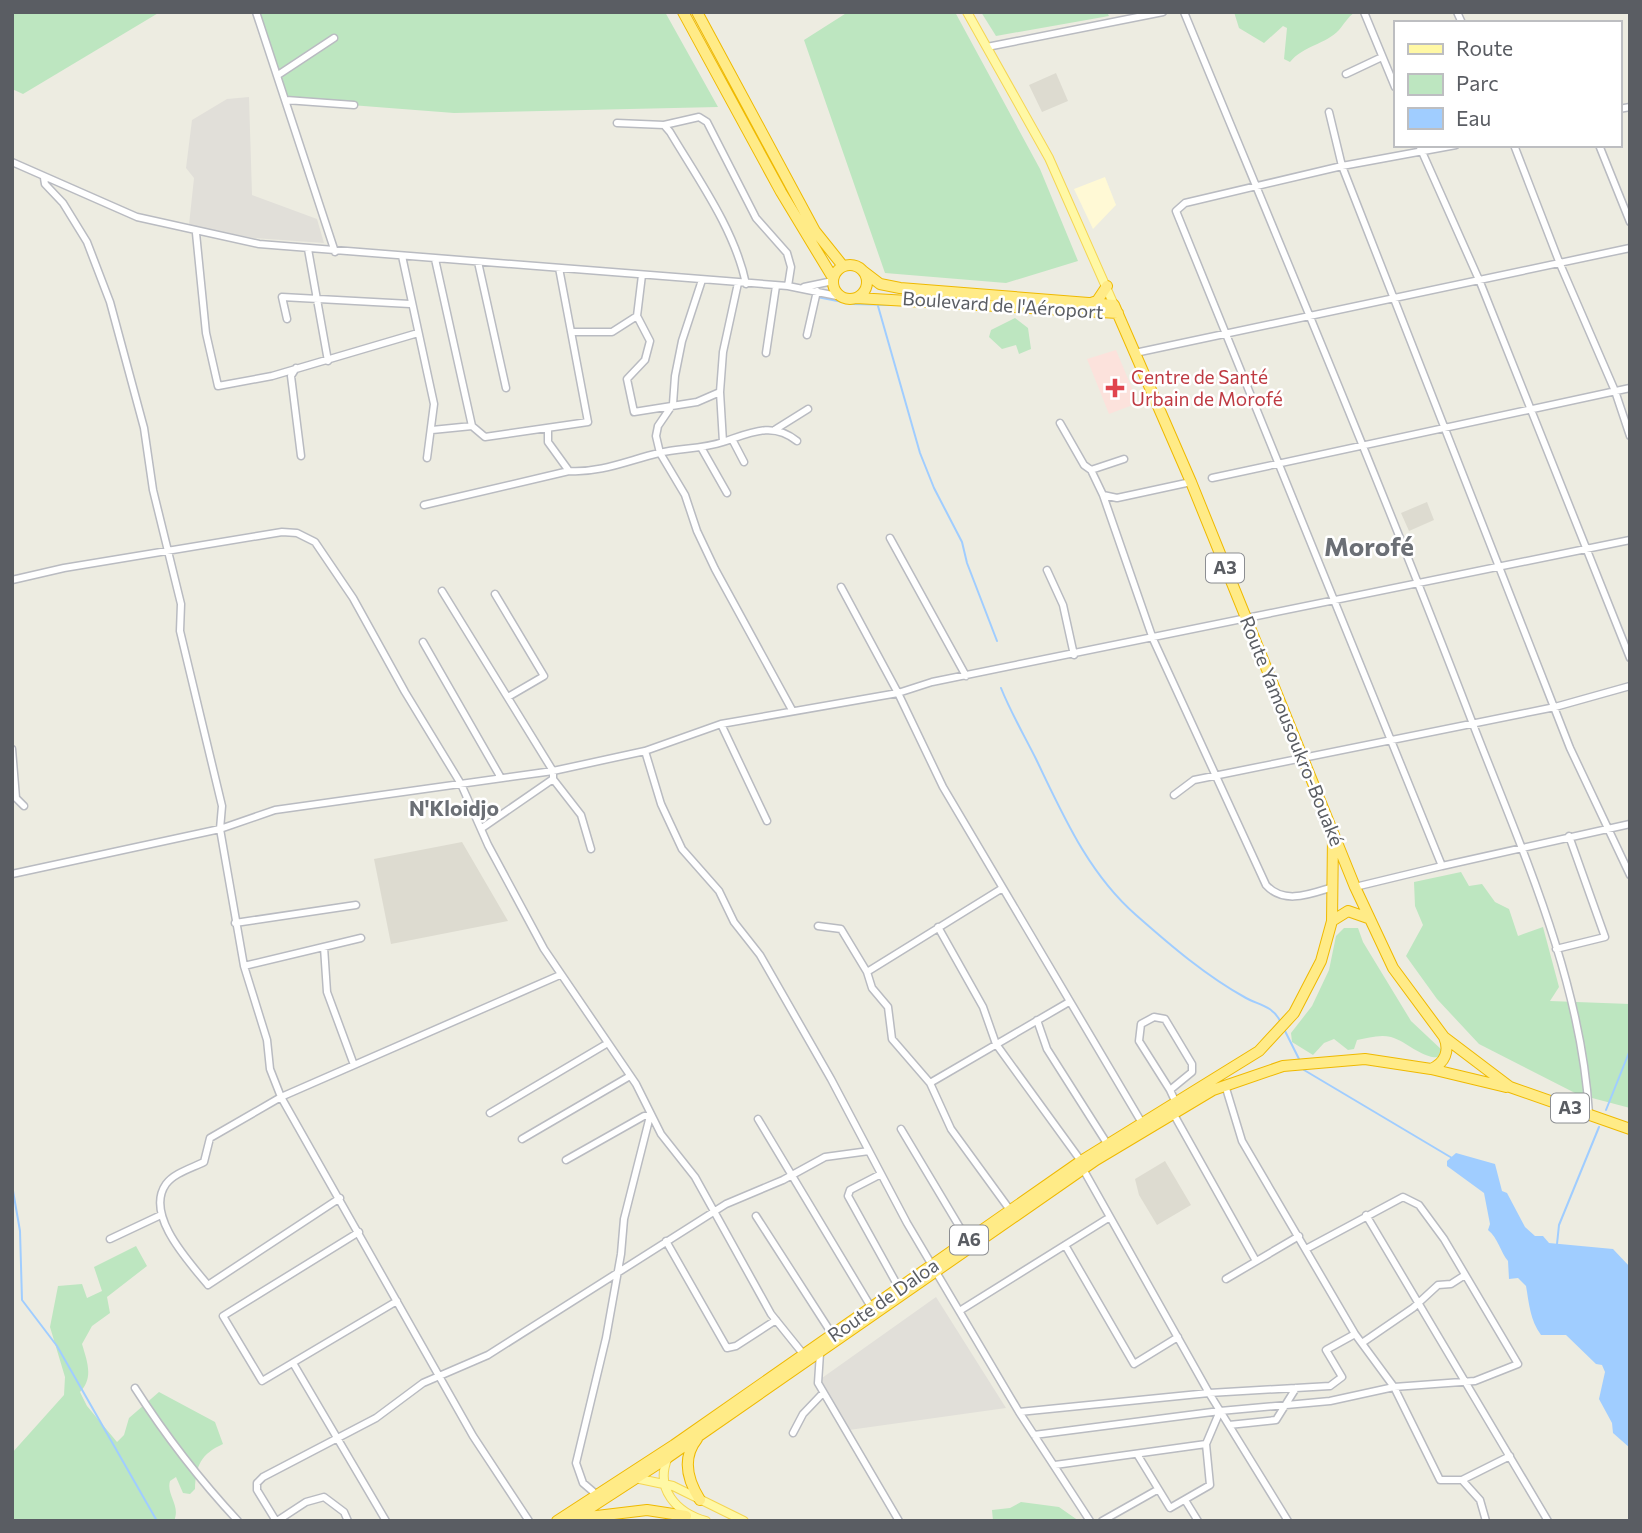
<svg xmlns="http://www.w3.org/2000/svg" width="1642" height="1533" viewBox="0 0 1642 1533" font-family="Commissioner,sans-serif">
<rect width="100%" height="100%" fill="#edece1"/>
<path fill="#fff9d5" d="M1105 177 1116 205 1093 229 1074 189Z"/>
<path fill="#e1dfd9" d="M249 97 252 195 317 219 324 243 253 238 189 225 194 178 186 168 192 120 227 99Z
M936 1297 1006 1408 849 1430 820 1382 822 1378Z"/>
<path fill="#dddbd0" d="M1056 73 1068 101 1042 112 1029 85Z
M1427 502 1434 520 1409 531 1401 513Z
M462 842 508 921 391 944 374 859Z
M1165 1161 1191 1205 1157 1225 1139 1195 1135 1179Z"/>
<path fill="#fce2dc" d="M1116 350 1138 403 1109 414 1087 359Z"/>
<path fill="#bde6c0" d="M12 12H160L23 94 12 89Z
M257 12H665L718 107 454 113 286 100Z
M848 12H955L1040 169 1078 261 1006 283 885 273 804 40Z
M981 12H1107L1109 16 996 36Z
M1234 12H1355C1347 18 1345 23 1339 30 1326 44 1303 46 1290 62L1284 59 1287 28 1283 26 1264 43 1239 28Z
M1015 318 1028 328 1031 349 1019 354 1016 345 1002 349 989 337 991 330Z
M1461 872 1469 886 1482 884 1495 902 1509 909 1518 936 1543 927 1559 987 1550 1001 1630 1004V1108L1577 1094 1479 1044 1437 999 1406 956 1423 925 1415 906 1414 882Z
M1344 928H1358L1363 942 1411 1021 1443 1051 1441 1057C1423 1060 1408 1042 1391 1037 1380 1034 1368 1038 1357 1040L1354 1049 1348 1050 1334 1039 1324 1043 1313 1055 1292 1042 1291 1033 1312 1006 1329 970 1336 936Z
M136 1246 147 1266 107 1297 110 1313 92 1326 82 1344C87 1361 94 1378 80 1392L87 1406 117 1442 124 1435 129 1418 159 1392 215 1422 223 1444C201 1454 196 1465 195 1489L190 1494 183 1493 176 1477 170 1481C166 1495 181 1505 174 1521H12V1453L64 1395 65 1377 50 1327 58 1286 82 1284 87 1298 102 1291 94 1267Z
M1021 1502 1059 1507 1079 1521H993L992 1510 1010 1508Z"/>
<path fill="#a0cdff" d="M1456 1153 1495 1164 1502 1191 1507 1193 1525 1227 1535 1236H1543L1549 1243 1613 1249 1630 1267V1448L1613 1433 1612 1423 1599 1399 1605 1372 1602 1365 1596 1364 1566 1335H1541C1530 1320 1529 1303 1526 1286L1518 1278 1509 1279 1508 1261C1501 1253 1498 1238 1488 1230L1490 1224 1484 1193 1447 1166V1161Z"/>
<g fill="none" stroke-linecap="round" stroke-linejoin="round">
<path stroke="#a0cdff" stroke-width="2" d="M817 297 853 304 891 305
M878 306 920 453 934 488 962 542 967 563 997 641
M1001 688C1011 713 1024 735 1036 759 1063 815 1088 873 1136 915 1170 945 1206 976 1246 998 1259 1005 1273 1006 1280 1021
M1284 1029 1300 1061
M1304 1070 1452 1158
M1606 1110 1630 1050
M12 1185 20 1231 22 1300 57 1346 157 1521
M1557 1244 1559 1225 1599 1127"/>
<defs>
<path id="minor" d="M256 12 335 252
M1184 12C1281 247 1380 482 1471 719 1520 846 1581 977 1589 1114
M1364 12 1395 87
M1457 12 1462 23
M987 47 1163 12
M1346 74 1382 57
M278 75 334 38
M286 100 354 105
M1619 109 1630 107
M1329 112 1342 166 1570 748 1630 875
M617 123 664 125 670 132C698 179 735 230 746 284
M664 125 699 117 707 122 756 218 787 253 791 267 788 286
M1419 145 1480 282 1630 658
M1456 145 1342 166 1185 203 1176 211 1442 866 1630 824
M1514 145 1560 264 1615 391 1630 436
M1599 145 1630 222
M12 162 137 217 259 244 788 286 842 297
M44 178 45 184 63 203 87 242 110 302 144 428 153 490 181 604 180 631 222 806 220 829 244 966 267 1040 270 1069 281 1097 473 1436 529 1521
M196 233 206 333 218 386 272 376 418 333
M308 249 328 361
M402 256 434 404 427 458
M435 259 472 426 485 437 588 422 559 268
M478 262 506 388
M702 280 682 341 675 376 673 404 658 426 656 436 660 453 685 495 697 531 715 569 792 710
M804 287 833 281
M637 316 650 341 645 360 627 379 634 412 697 402 720 392 723 352 738 283
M287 319 282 297 410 304
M573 332H612L637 316 642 275
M807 335 817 291
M766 353 776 286
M1135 353 1630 248
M296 368 291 376 301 456
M1060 423 1084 465 1091 470 1103 495 1153 639 1266 885C1284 905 1310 894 1333 887
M776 429 808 409
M432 430 472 426
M548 430V442L569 471
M732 439 744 462
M723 442C750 433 773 421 797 441
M702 449 727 493
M1091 470 1124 459
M1212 478 1630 388
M1103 495 1117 498 1191 482
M424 505 569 471C601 473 629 460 659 453 681 448 702 449 723 442L720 392
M890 538 966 676
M1047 570 1063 605 1074 655
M12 580 64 568 282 532 297 533 315 542 353 598 405 692 461 784 488 845 544 949 636 1084 661 1134 695 1177 771 1314 804 1355
M841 587 898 693 943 787 1142 1123
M442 591 553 771V779L581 815 591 849
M495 594 544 676 508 697
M423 642 501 778
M721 724 767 821
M12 749 16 798
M645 751 661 804 682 849 719 891 734 922 760 955 831 1079 907 1223 1019 1412 1090 1521
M1174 795 1194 780 1555 707 1630 686
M14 796 24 806
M482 828 553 779
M12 874 220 829 275 810 553 771 645 751 721 724 898 693 932 682 1630 540
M1355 887 1442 866
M1001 889 867 972 872 988 888 1007 892 1039 930 1083 951 1129 1010 1210
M235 923 356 905
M818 926 841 929 867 972
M938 927 983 1007 996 1044 1081 1161
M324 947 327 992 354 1065
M1556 949 1605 937 1569 836
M244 966 361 938
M1037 1020 1047 1049 1108 1145
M930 1083 1069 1002
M1225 1085 1242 1141 1355 1334 1394 1387 1440 1480H1462L1480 1500 1486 1521
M1170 1090 1139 1041 1141 1024 1154 1017 1165 1019 1192 1064V1072L1170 1090 1176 1103
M490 1113 608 1043
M1173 1113 1256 1261
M758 1119 871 1307
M901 1129 968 1241
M522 1139 630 1076
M566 1160 644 1116H650L624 1219 621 1254 606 1338 576 1463 583 1483 597 1495
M1083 1169 1209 1393 1288 1521
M881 1174 850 1190 848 1196 899 1288
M340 1198 208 1285C190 1263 144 1215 166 1184 174 1173 192 1168 204 1162L210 1138 281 1097 560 975
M1366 1215 1548 1521
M756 1216 832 1334
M359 1232 223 1316 262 1381 397 1301
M110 1239 161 1215
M666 1241 727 1348 736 1346 776 1320
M1065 1245 1134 1364 1178 1337
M1226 1279 1299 1236
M961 1310 1110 1217
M1362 1343 1413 1308 1438 1285 1451 1284 1465 1275
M820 1353 818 1383 899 1521
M293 1363 386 1521
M135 1388C167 1438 198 1478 238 1521
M1019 1412 1209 1393 1330 1386 1342 1377 1326 1350 1355 1334
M1229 1425 1276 1420 1296 1388
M793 1433 803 1414 823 1393
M1034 1435 1220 1411 1330 1401 1394 1387 1475 1381 1518 1364 1444 1239 1419 1205 1403 1197 1306 1249
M1137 1454 1170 1508 1210 1485 1206 1444 1220 1411
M1055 1465 1206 1444
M1462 1480 1510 1456
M1185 1500 1198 1521
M276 1521 257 1490V1483L263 1477 376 1418 423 1383 488 1355 726 1204 783 1180 825 1157 869 1151
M277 1521 306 1502 324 1497 344 1512 348 1521
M1102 1521 1157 1490"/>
<path id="major" d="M967 12 1049 158 1114 305
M668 1457C654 1489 677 1513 706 1521
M635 1478 673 1486 744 1521"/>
<path id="highway" d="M683 12 781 192 833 278
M697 12 815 231 843 266
M833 282a17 17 0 1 1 34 0a17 17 0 1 1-34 0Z
M863 271 880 284 900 288 1114 305 1191 482 1355 887 1393 968 1444 1037 1510 1087 1630 1129
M856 298 1118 313
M1091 303 1097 301 1107 286
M1332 921 1348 911 1368 918
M1431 1069C1445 1063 1450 1051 1444 1037
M697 1439C681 1459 688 1481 700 1500
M580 1518 647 1510 686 1516
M557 1521 674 1445 1081 1161 1259 1051 1294 1013 1321 961 1332 921 1333 837
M570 1521 667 1458 1096 1160 1213 1090 1283 1066 1365 1059 1431 1069 1506 1087"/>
</defs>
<use href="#minor" stroke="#b9bbc1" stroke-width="9"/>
<use href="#major" stroke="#f5d653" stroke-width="10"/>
<use href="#highway" stroke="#efb900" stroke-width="12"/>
<use href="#minor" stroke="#fff" stroke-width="6"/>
<use href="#major" stroke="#fff8a5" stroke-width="8"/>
<use href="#highway" stroke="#ffeb87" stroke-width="10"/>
</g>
<path fill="#e0444e" stroke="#fff" stroke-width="2.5" d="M1111.5 377.5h7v7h7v7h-7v7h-7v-7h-7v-7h7z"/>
<g text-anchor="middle" stroke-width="5" stroke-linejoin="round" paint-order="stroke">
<g fill="#fff" stroke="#8c8e92" stroke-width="2">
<rect x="1206" y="553.5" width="38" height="29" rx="5"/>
<rect x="1551" y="1093.5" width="38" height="29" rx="5"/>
<rect x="950" y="1225.5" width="38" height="29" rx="5"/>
</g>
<g font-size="18" font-weight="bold" fill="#5a5d63">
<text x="1225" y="574">A3</text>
<text x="1570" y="1114">A3</text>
<text x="969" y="1246">A6</text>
</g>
<g font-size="19" fill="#5a5d63" stroke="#fff">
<text transform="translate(1003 305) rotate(4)" y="7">Boulevard de l'Aéroport</text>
<text transform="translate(1292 731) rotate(68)" y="7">Route Yamousoukro-Bouaké</text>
<text transform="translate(883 1300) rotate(-35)" y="7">Route de Daloa</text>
</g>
<g font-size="19" fill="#be3a42" stroke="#fff" text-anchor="start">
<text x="1131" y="384">Centre de Santé<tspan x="1131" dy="22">Urbain de Morofé</tspan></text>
</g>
<g font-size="21" font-weight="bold" fill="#6b6f75" stroke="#fff">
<text x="454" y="816">N'Kloidjo</text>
</g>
<g font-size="26" font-weight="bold" fill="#6b6f75" stroke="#fff">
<text x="1369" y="556">Morofé</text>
</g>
</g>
<rect width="1642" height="1533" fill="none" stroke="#5a5d63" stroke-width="28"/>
<rect x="1394" y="21" width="228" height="126" fill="#ffffff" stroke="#bdbec1" stroke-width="2"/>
<rect x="1408" y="44" width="35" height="10" fill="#fff8a5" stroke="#bdbec1" stroke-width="2"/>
<text x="1456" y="56" font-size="21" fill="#5a5d63">Route</text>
<rect x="1408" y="74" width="35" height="21" fill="#bde6c0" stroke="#bdbec1" stroke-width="2"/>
<text x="1456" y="91" font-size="21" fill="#5a5d63">Parc</text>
<rect x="1408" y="108" width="35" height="21" fill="#a0cdff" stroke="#bdbec1" stroke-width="2"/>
<text x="1456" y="126" font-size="21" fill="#5a5d63">Eau</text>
</svg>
